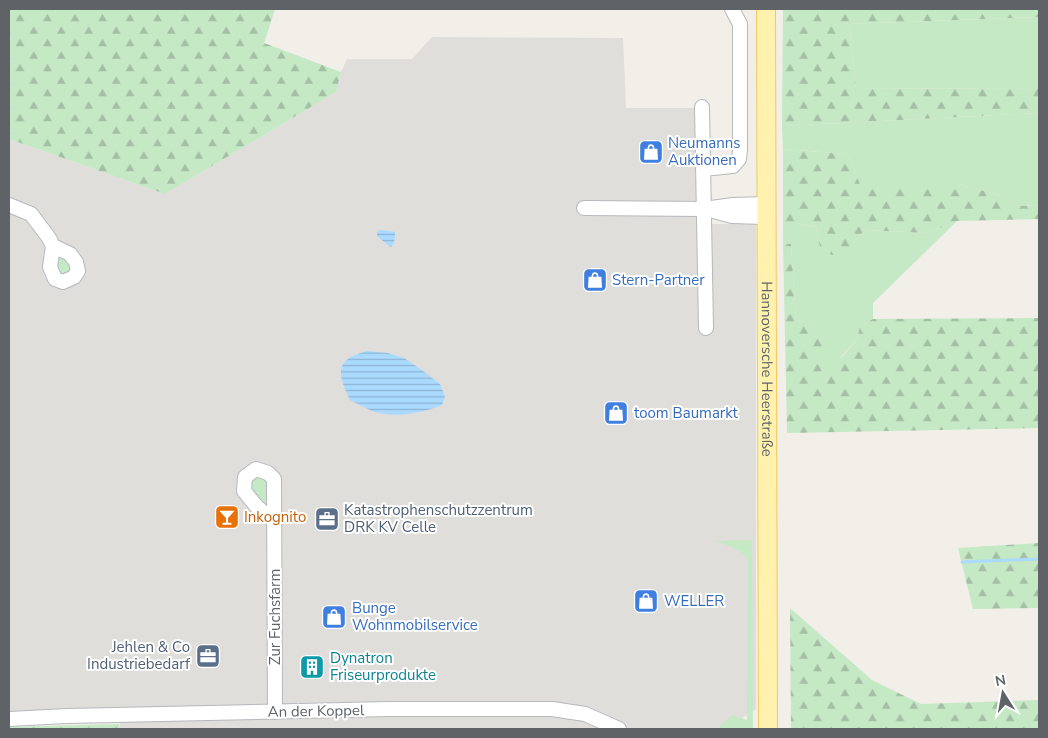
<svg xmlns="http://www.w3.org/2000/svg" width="1048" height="738" viewBox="0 0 1048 738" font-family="'Nunito Sans',sans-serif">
<defs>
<pattern id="forest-firs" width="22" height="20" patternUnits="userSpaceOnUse" patternTransform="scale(1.25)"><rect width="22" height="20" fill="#c5e8c5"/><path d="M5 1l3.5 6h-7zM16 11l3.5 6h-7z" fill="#a3c0a4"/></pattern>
<pattern id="water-rules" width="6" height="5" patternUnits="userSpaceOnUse" patternTransform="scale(1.25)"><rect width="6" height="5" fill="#aadaff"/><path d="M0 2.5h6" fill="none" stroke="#8eb4d2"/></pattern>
</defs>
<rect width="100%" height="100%" fill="#f1efe8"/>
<path fill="#e0deda" d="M432 37 623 38 626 108H698L699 224H756V709L726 729H119L122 712 9 713V139L165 194 336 92 341 72 347 59H412Z"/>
<path fill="#c5e8c5" d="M1039 17V88L856 89 849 24Z
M1039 113V205L1018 206 1009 198 959 184H860L847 154 783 149 782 126Z
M957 221 873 303V319L860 326 857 339 839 359 826 367 821 361 820 328 796 320 791 244 783 243V223H796L816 227 820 248 847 253 864 230 928 233Z
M57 257C66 257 68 261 72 268L69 273 65 276 60 275 56 270Z
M259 476 265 478 269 483 268 506H265L251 494 250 481 254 477Z
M752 540 753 729H717L732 715 747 720 748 560C739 548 730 546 715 541Z"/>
<path fill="url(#forest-firs)" d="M9 9H275L264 43 341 72 336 92 165 194 9 139Z
M783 9H1039V17L849 24 856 89 1039 88V113L782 126Z
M783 149 847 154 860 184H959L1009 198 1018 206 1039 205V219L957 221 928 233 864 230 847 253 832 255 820 248 816 227 796 223H783Z
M783 243 791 244 796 320 820 328 825 335 821 361 826 366 843 356 857 339 860 326 873 319 1039 318V428L787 433Z
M1039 543V608L973 609 958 548Z
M790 608 872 680 921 704 1039 700V729H791Z
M119 724V729H9V727Z"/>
<path fill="url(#water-rules)" d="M379 230H382L395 232C395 237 395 244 391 247L389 246 377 236V233Z
M367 351 388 353 404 358 422 370 440 384 445 397 442 405C423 413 399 417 379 413 369 411 359 404 350 400 344 387 334 369 348 359 353 355 361 353 367 351Z"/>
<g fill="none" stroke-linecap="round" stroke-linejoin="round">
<path stroke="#aadaff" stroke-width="3" d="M962 562 1039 559"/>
<defs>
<path id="minor" d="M702 107 706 328
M703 169 733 166 739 159 740 150V24L732 9
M9 205 31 214 49 238 53 246 50 267 55 279 63 282 74 277 78 271 76 262 70 254 53 246
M584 208 704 209 733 205 767 204
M710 210 732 216 767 217
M275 522 257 507 244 491 245 477 256 469 268 473 274 479 275 712
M9 719 67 716 389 709H552L585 714 619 729"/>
<g id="major">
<path id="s1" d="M766 9 768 729"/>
</g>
</defs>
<use href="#minor" stroke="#b5b8bc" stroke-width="16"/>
<use href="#major" stroke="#f2c960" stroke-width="20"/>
<use href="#minor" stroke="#fff" stroke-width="14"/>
<use href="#major" stroke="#fff2af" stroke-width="18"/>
</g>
<defs>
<symbol id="shop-square" viewBox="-11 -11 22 22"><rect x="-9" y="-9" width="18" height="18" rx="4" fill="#3f7fe0" stroke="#fff"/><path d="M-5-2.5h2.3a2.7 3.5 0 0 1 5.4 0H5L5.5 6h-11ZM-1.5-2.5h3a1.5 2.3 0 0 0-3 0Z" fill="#fff"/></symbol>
<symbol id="bar-square" viewBox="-11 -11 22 22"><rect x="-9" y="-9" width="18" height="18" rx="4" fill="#e8710a" stroke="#fff"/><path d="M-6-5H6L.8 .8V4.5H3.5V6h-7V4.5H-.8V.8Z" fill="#fff"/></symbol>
<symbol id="office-square" viewBox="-11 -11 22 22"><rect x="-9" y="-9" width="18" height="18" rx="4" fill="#5c6f8a" stroke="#fff"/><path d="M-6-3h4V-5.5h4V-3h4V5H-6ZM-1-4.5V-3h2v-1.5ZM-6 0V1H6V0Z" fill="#fff"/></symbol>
<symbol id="building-square" viewBox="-11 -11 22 22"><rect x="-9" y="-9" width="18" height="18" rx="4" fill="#0f9aa8" stroke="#fff"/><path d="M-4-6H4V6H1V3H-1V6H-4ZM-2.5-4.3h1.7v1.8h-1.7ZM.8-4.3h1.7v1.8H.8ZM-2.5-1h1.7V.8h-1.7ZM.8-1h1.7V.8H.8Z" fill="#fff"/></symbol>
</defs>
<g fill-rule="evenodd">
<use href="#shop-square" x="637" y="138" width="28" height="28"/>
<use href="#shop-square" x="581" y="266" width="28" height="28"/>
<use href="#shop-square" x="602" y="399" width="28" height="28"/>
<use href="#bar-square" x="213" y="503" width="28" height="28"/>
<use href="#office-square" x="313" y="505" width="28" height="28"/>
<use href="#shop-square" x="632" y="587" width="28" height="28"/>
<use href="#shop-square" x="320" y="603" width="28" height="28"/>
<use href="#office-square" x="194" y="642" width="28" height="28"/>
<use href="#building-square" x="298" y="653" width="28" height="28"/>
</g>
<g text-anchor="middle" stroke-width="4" stroke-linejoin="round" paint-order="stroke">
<g font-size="15" fill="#366cbe" stroke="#fff" text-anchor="start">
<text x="668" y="148">Neumanns<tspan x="668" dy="17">Auktionen</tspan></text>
<text x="612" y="285">Stern-Partner</text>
<text x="634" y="418">toom Baumarkt</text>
<text x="664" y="606">WELLER</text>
<text x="352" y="613">Bunge<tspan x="352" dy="17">Wohnmobilservice</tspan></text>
</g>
<g font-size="15" fill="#5f6368" stroke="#fff">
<text dy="5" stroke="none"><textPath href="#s1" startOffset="360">Hannoversche Heerstraße</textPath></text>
<text transform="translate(275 617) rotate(-90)" y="5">Zur Fuchsfarm</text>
<text transform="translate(316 711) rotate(-1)" y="5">An der Koppel</text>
</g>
<g font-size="15" fill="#4e5e75" stroke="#fff" text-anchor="start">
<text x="344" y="515">Katastrophenschutzzentrum<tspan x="344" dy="17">DRK KV Celle</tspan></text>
<text x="190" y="652" text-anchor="end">Jehlen &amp; Co<tspan x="190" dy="17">Industriebedarf</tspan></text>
</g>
<g font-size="15" fill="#c56008" stroke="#fff" text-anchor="start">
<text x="244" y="522">Inkognito</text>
</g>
<g font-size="15" fill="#0d838f" stroke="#fff" text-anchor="start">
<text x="330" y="663">Dynatron<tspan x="330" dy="17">Friseurprodukte</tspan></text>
</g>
</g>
<rect width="1048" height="738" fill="none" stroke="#5f6368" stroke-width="20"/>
<g transform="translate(1003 693) rotate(349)" stroke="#ffffff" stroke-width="4" paint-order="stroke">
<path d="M0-4L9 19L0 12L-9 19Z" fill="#5f6368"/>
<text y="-8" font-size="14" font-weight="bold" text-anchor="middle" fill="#5f6368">N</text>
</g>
</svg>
